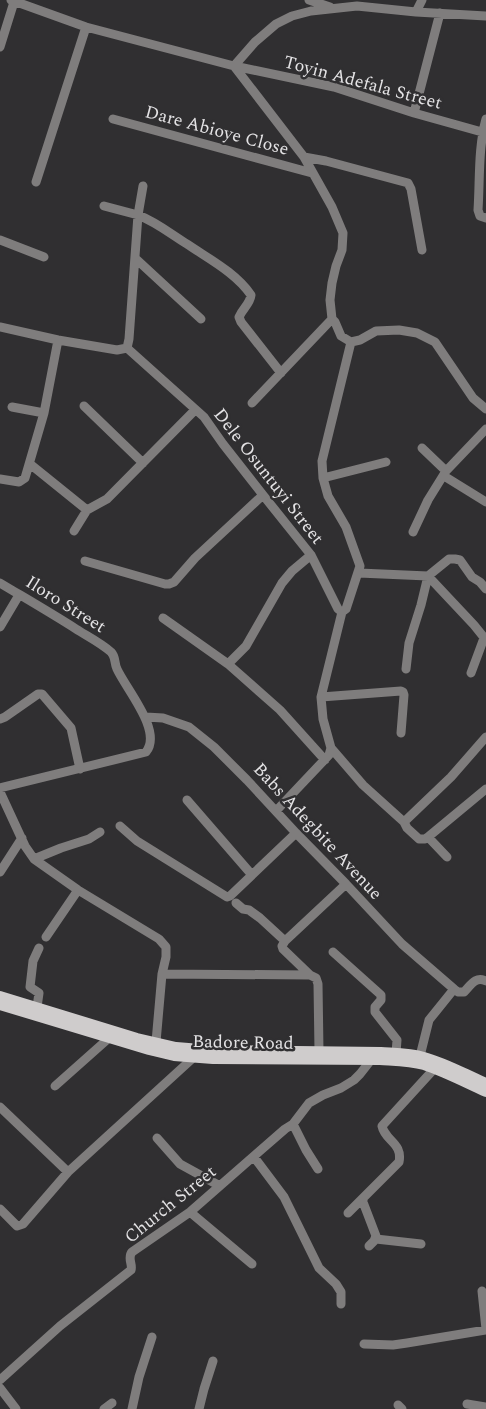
<svg xmlns="http://www.w3.org/2000/svg" width="486" height="1409" viewBox="0 0 486 1409" font-family="Spectral,serif">
<rect width="100%" height="100%" fill="#302f31"/>
<g fill="none" stroke-linecap="round" stroke-linejoin="round">
<path stroke="#7f7d7d" stroke-width="9" d="M11 0 86 27 234 66 334 87 414 113 482 132
M309 0 330 7
M416 12 422 0
M0 47 14 2
M234 66 304 157 332 207 343 233 342 250 336 266 332 283 330 300 332 319 335 322 341 336 351 342
M234 66 255 42 276 24 292 16 311 11 357 6 416 12 486 16
M414 113 440 13
M113 119 312 173
M486 119C478 148 480 179 478 210L480 216 486 218
M304 157 326 161 408 183 411 189 422 250
M36 182 86 27
M104 206 138 215 143 186
M0 240 44 257
M135 258 201 319
M0 327 58 340 117 350 127 348
M351 342 360 340 376 331 399 330 417 333 435 342 473 398 486 409
M127 348 129 339 138 215C156 222 171 234 187 244 209 259 236 273 251 295 250 304 243 308 239 317L241 322 281 373
M127 348 204 417 223 444 263 495 311 555 338 609 342 612
M252 403 332 319
M84 406 143 463
M12 407 44 413
M422 448 446 471
M30 464 87 510
M444 476 486 502
M323 478 386 462
M0 479 19 482 25 478 44 413 58 340
M74 531 87 510 107 499 195 410
M413 532 428 500 446 471 486 429
M85 561 165 584H169L174 582 195 558 263 495
M359 573 428 576 474 625 486 640
M0 583C25 598 51 613 76 629 87 636 101 643 111 652 116 657 114 663 117 669 126 689 163 731 146 752L0 788
M163 618 228 664 280 710 325 760
M0 627 19 595
M228 664 246 646 282 583 292 571 311 555
M406 669 409 643 421 605 428 576 449 559H455L460 560 472 577 480 582 486 589
M471 673 484 638
M321 697 401 691 403 692 404 695 401 733
M146 717 163 718 189 727 214 747 247 780 296 833 346 884 402 944 454 989
M0 719 5 717 38 694H42L71 728 80 769
M331 748 363 785 404 822 407 828 419 839H425L428 837 447 857
M0 792 25 846 34 859 78 890 159 939 166 947V957L162 974 156 1042
M187 800 252 875
M276 811 329 755 331 748 323 719 321 697 342 612 346 609 360 566 346 527 328 496 323 478 322 461 351 342
M404 822 451 777 486 737
M120 826 137 841 227 897 230 896 296 833
M428 837 486 789
M34 859 61 848 89 839 100 832
M0 872 22 838
M236 903 243 909 249 910 260 918 285 941
M46 937 78 890
M333 952 381 995V1000L375 1007V1012L397 1040 396 1053
M162 974 310 975
M37 1007 39 993 30 987 33 961 39 948
M319 1051 318 984 316 978 310 975 283 949 282 946 285 941 346 884
M420 1056 429 1020 454 989 458 992H464C471 985 475 976 486 981
M55 1086 109 1038
M0 1107 68 1172
M293 1124 306 1150 318 1169
M157 1138 180 1164 220 1186
M254 1157 284 1197 319 1268 336 1284 341 1292V1304
M363 1199V1202L376 1236 374 1241 369 1246
M0 1209 17 1226 23 1224 68 1172 193 1058
M190 1212 252 1264
M348 1213 399 1162C403 1143 385 1141 382 1126L434 1069
M376 1239 421 1244
M482 1291 486 1329
M364 1344 393 1345 407 1343 486 1330
M0 1380 60 1326 131 1270C133 1264 127 1258 132 1252L190 1212 285 1129 293 1124 309 1103 323 1095 341 1088 354 1080 360 1074 371 1060
M0 1388 16 1409
M467 1404 486 1407
M398 1405 402 1409
M104 1409 112 1403
M132 1409 139 1377 152 1337
M199 1409 204 1389 213 1361"/>
<path stroke="#cfcccc" stroke-width="10" d="M0 996 137 1038 176 1047 213 1050 381 1052C395 1053 410 1053 424 1057 446 1063 465 1074 486 1083
M0 1005 149 1050 174 1056 213 1059 380 1060C395 1061 410 1061 424 1065 445 1072 466 1083 486 1092"/>
</g>
<g text-anchor="middle" stroke-width="5" stroke-linejoin="round" paint-order="stroke">
<g font-size="18" fill="#e4e3e5" stroke="#302f31">
<text transform="translate(363 82) rotate(15)" y="6">Toyin Adefala Street</text>
<text transform="translate(217 130) rotate(15)" y="6">Dare Abioye Close</text>
<text transform="translate(269 476) rotate(52)" y="6">Dele Osuntuyi Street</text>
<text transform="translate(66 604) rotate(32)" y="6">Iloro Street</text>
<text transform="translate(318 831) rotate(47)" y="6">Babs Adegbite Avenue</text>
<text transform="translate(243 1042) rotate(1)" y="6">Badore Road</text>
<text transform="translate(170 1204) rotate(-39)" y="6">Church Street</text>
</g>
</g>
</svg>
